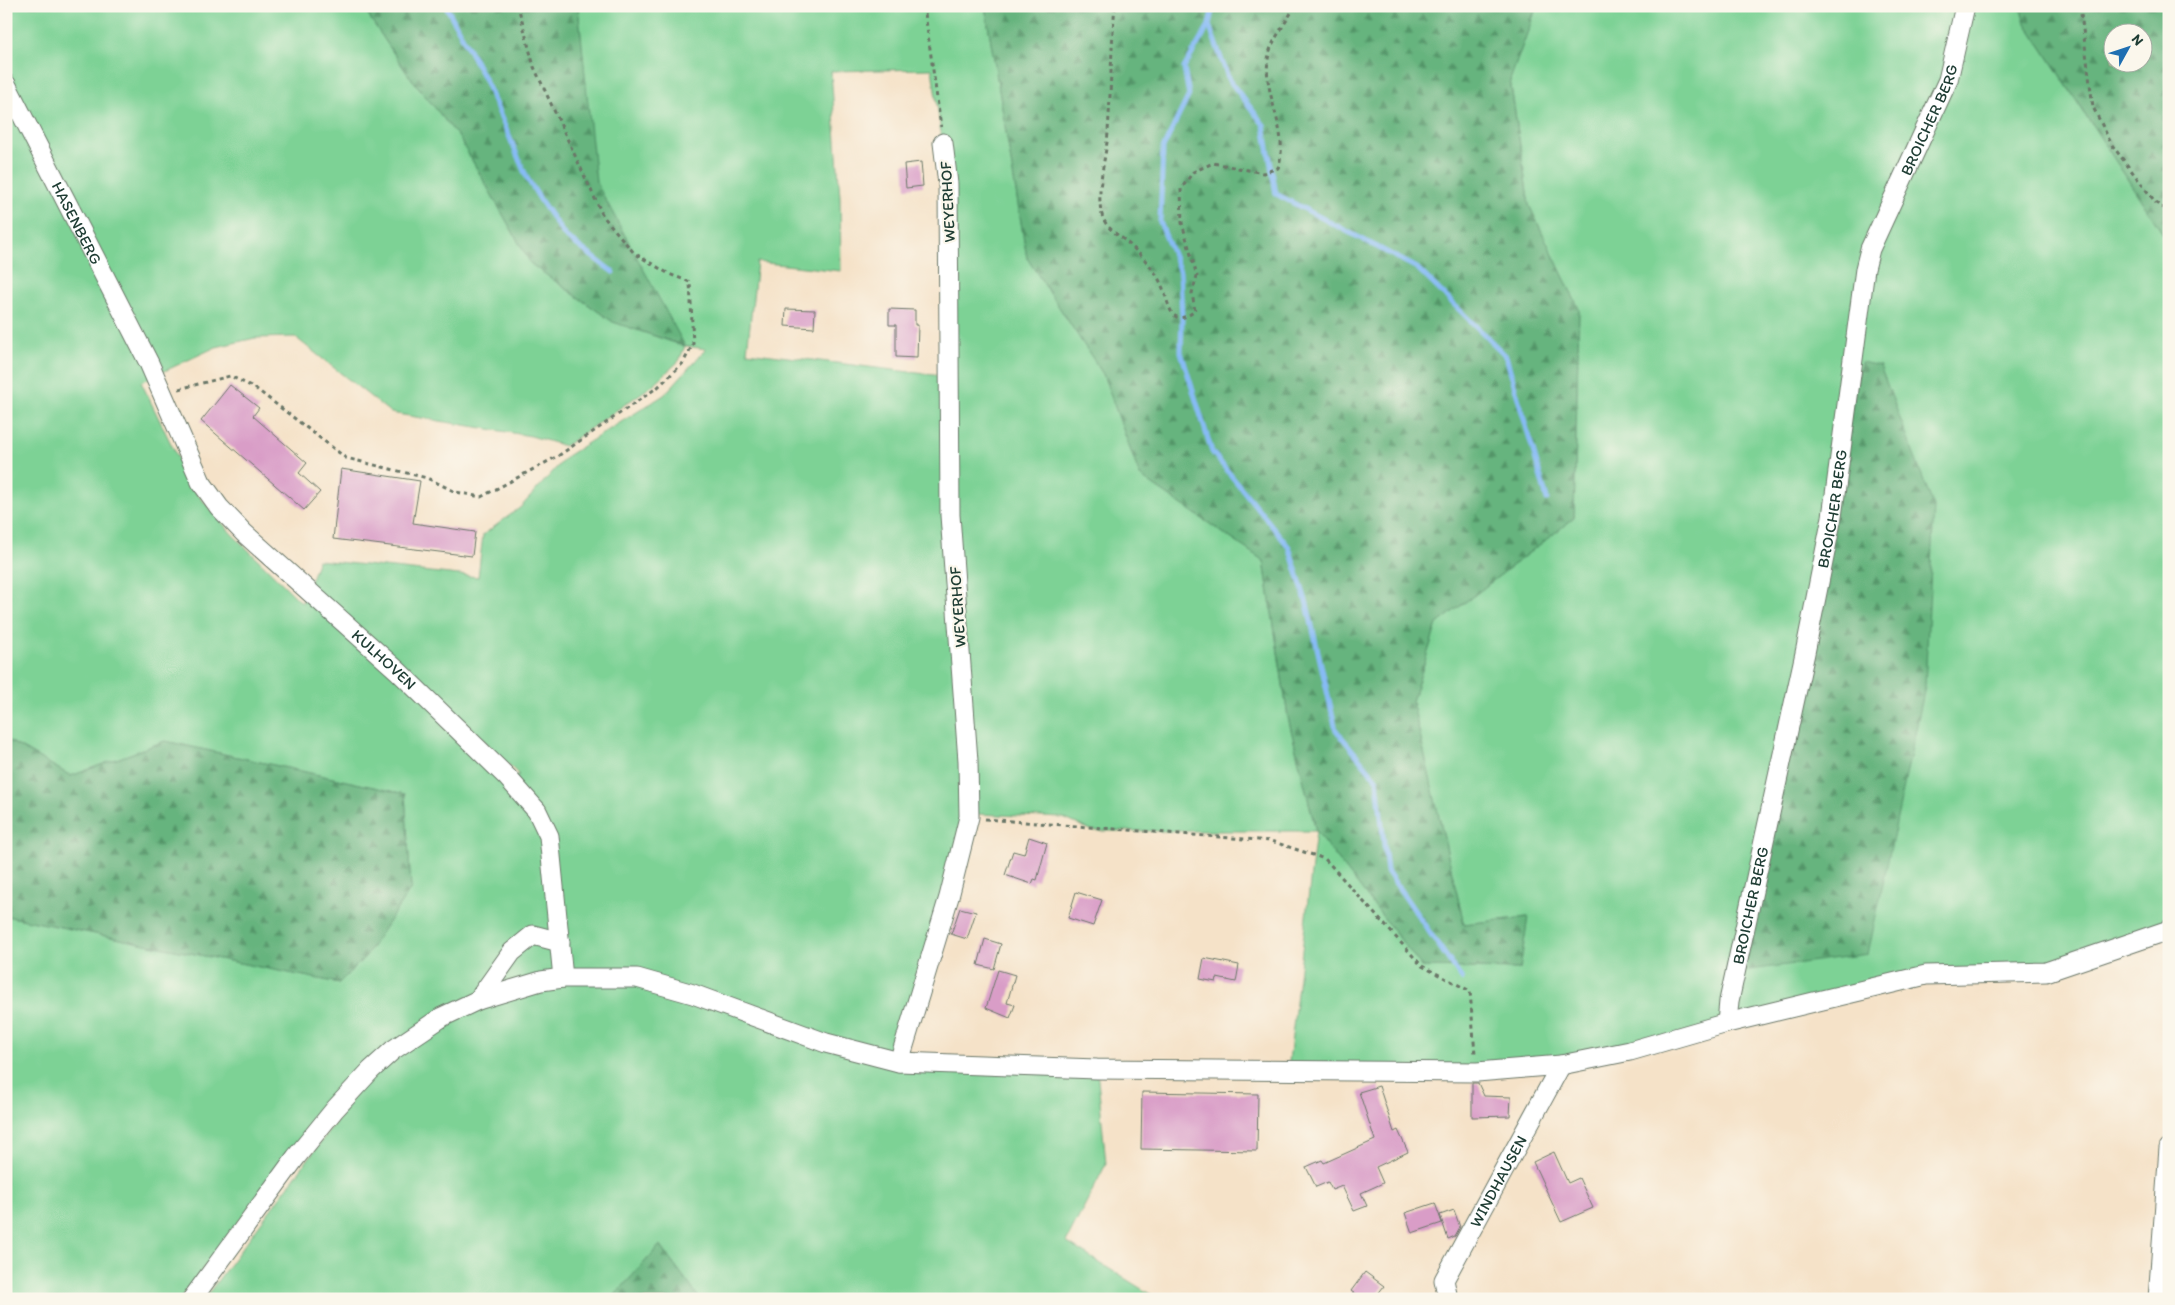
<svg xmlns="http://www.w3.org/2000/svg" width="2175" height="1305" viewBox="0 0 2175 1305" font-family="Itim,sans-serif">
<defs>
<pattern id="forest-firs" width="22" height="20" patternUnits="userSpaceOnUse" patternTransform="scale(1.25)"><rect width="22" height="20" fill="#66b47e"/><path d="M5 1l3.5 6h-7zM16 11l3.5 6h-7z" fill="#539468"/></pattern>
</defs>
<rect width="100%" height="100%" fill="#fbf7ec"/>
<filter id="ink" filterUnits="userSpaceOnUse"><feTurbulence type="fractalNoise" baseFrequency=".02" numOctaves="2"/><feDisplacementMap in="SourceGraphic" scale="10" xChannelSelector="R" yChannelSelector="G"/><feConvolveMatrix kernelMatrix="1 2 1 2 8 2 1 2 1" color-interpolation-filters="sRGB"/></filter>
<filter id="wash" filterUnits="userSpaceOnUse"><feTurbulence type="fractalNoise" baseFrequency=".0096" numOctaves="4" result="noise"/><feDisplacementMap in="SourceGraphic" scale="20" xChannelSelector="R" yChannelSelector="G"/><feGaussianBlur stdDeviation="1.12" result="paint"/><feColorMatrix in="noise" values="0 0 0 0 0 0 0 0 0 0 0 0 0 0 0 0 0 1.4 0 .05"/><feComposite in="paint" operator="in"/></filter>
<g filter="url(#wash)">
<rect width="100%" height="100%" fill="#f5e2c8"/>
<path fill="#7dd295" stroke="#4e8864" fill-rule="evenodd" d="M6 6H362L407 73 460 139 531 264 613 322 684 346 595 182 578 6H985L1027 258 1103 374 1140 476 1264 561 1288 717 1316 831 1422 967 1520 969 1527 917 1464 924 1412 701 1437 624 1574 518 1579 309 1529 205 1510 79 1537 6H2020L2024 20 2169 243V930L2046 972 1926 975 1727 1023 1630 1051 1561 1065 1477 1072 1288 1070 1316 831H1093L1063 818 977 814 899 1062 827 1043 773 1025 832 1049 913 1069H1097L1106 1164 1066 1242 1158 1299H700L660 1245 615 1296V1299H204L341 1115 369 1072 329 1104 312 1124 180 1299H6V916L339 983 365 957 411 888 405 794 165 741 71 776 6 739ZM932 69 948 184 950 377 747 352 757 262 841 271 840 197 831 71ZM295 337 391 413 531 436 565 446 653 385 679 361 685 346 706 349 664 395 567 456 521 507 483 535 478 577 318 560 302 603 231 533 193 489 141 382 216 347 255 338ZM447 704 519 775 497 778 441 724Z"/>
<path fill="url(#forest-firs)" stroke="#427859" fill-rule="evenodd" d="M362 6H578L596 182 685 346 613 322 531 264 460 139 407 73Z
M985 6H1537L1510 80 1529 205 1579 309 1574 518 1437 624 1412 701 1464 924 1528 917 1520 969 1422 967 1316 831 1288 717 1264 561 1140 476 1103 374 1027 258Z
M2020 6H2169V243L2024 20ZM2112 32H2142V62H2112Z
M1861 362 1880 366 1934 507 1925 687 1868 954 1742 971Z
M6 739 71 776 165 741 405 794 411 888 365 957 339 983 6 916Z
M660 1245 700 1299H615L614 1296Z"/>
<g fill="none" stroke-linecap="round" stroke-linejoin="round">
<path stroke="#87bbf5" stroke-width="5" d="M446 6 485 80 527 178 541 201 565 236 613 272
M1213 6 1209 25 1229 80 1264 125 1276 194 1417 268 1506 356 1547 499
M1209 25 1184 68 1189 95 1163 148 1160 222 1180 272 1182 317 1181 352 1212 452 1289 547 1307 604 1336 730 1377 780 1387 871 1462 979"/>
</g>
<g id="blocks">
<path fill="#d99dc7" d="M921 162 923 186 906 188 904 164Z
M786 309 815 310 814 328 785 326Z
M889 309 915 310V325H918L917 358 896 357V325H889Z
M230 385 259 408 253 416 307 463 299 473 320 492 304 510 201 421Z
M341 469 420 481 413 523 475 532 472 556 333 539Z
M1029 837 1047 843 1037 880 1034 879 1032 884 1005 875 1013 851 1024 854Z
M1076 892 1102 900 1093 926 1068 918Z
M960 908 976 912 967 939 951 934Z
M985 939 1001 944 994 969 978 965Z
M1204 958 1239 965 1236 982 1217 978 1216 982 1200 979Z
M998 970 1015 975 1007 1003 1015 1005 1010 1018 986 1008Z
M1472 1083H1478L1484 1096 1511 1097 1510 1116 1472 1117Z
M1379 1086 1394 1132 1398 1130 1408 1152 1376 1167 1383 1183 1361 1193 1367 1206 1354 1211 1342 1186 1332 1190 1328 1182 1316 1187 1306 1167 1322 1160 1324 1163 1375 1140 1359 1092Z
M1142 1092 1258 1094 1257 1151 1141 1149Z
M1554 1152 1568 1183 1579 1178 1593 1208 1561 1222 1533 1162Z
M1435 1203 1442 1223 1412 1233 1405 1213Z
M1454 1210 1460 1227 1455 1236 1448 1239 1440 1215Z
M1365 1272 1384 1286 1374 1299H1362L1351 1291Z"/>
</g>
</g>
<g filter="url(#ink)">
<use href="#blocks" fill-opacity="0" stroke="#6a7768" stroke-width="1"/>
<g fill="none" stroke-linecap="round" stroke-linejoin="round">
<defs>
<g id="minor">
<path id="s1" d="M6 84 149 363 201 482 219 507 244 533 398 671 507 777 537 811 549 836 563 978"/>
<path d="M478 1000 512 952 533 935 560 942"/>
<path id="s2" d="M1727 1023 1729 1001 1805 653 1832 517 1865 269 1870 249 1948 80 1965 6"/>
<path d="M899 1062 949 897 969 817 968 761 950 515 948 184 943 143"/>
<path d="M192 1299 296 1157 335 1109 371 1070 393 1050 442 1017 478 1000 541 981 563 978H637L693 994 826 1043 899 1062 1097 1069 1477 1072 1561 1065 1630 1051 1727 1023 1926 975 2046 972 2169 930"/>
<path id="s3" d="M1448 1299 1444 1280 1561 1065"/>
<path d="M2158 1299 2169 1148"/>
</g>
</defs>
<use href="#minor" stroke="#6a7768" stroke-width="21"/>
<path stroke="#6a7768" stroke-width="3" stroke-dasharray="4 4" stroke-linecap="butt" d="M924 6 941 127
M1115 6C1111 48 1111 90 1108 131 1107 156 1094 194 1103 218 1108 231 1123 237 1132 247 1143 257 1156 271 1162 286 1170 304 1169 330 1195 311L1192 293 1197 276 1182 223 1181 189 1193 172 1213 163 1263 173 1278 168C1291 130 1260 93 1269 54 1271 42 1289 18 1295 6
M2080 6 2093 107 2112 145 2156 203 2169 211
M179 389 230 376 255 388 346 458 427 478 456 492 481 497 558 456 658 387 683 363 693 344 690 282 669 274 634 253 603 216 534 67 518 6
M985 819 1271 841 1325 859 1422 966 1470 991 1475 1054"/>
<use href="#minor" stroke="#fff" stroke-width="19"/>
</g>
</g>
<g text-anchor="middle" stroke-width="4.5" stroke-linejoin="round" paint-order="stroke">
<g font-size="16" fill="#1f3d34" stroke="#fbf7ec">
<text dy="6" stroke="none"><textPath href="#s2" startOffset="930">BROICHER BERG</textPath></text>
<text transform="translate(947 202) rotate(-93)" y="6">WEYERHOF</text>
<text dy="6" stroke="none"><textPath href="#s1" startOffset="156">HASENBERG</textPath></text>
<text dy="6" stroke="none"><textPath href="#s2" startOffset="525">BROICHER BERG</textPath></text>
<text transform="translate(957 607) rotate(-94)" y="6">WEYERHOF</text>
<text dy="6" stroke="none"><textPath href="#s1" startOffset="699">KULHOVEN</textPath></text>
<text dy="6" stroke="none"><textPath href="#s2" startOffset="120">BROICHER BERG</textPath></text>
<text dy="6" stroke="none"><textPath href="#s3" startOffset="132">WINDHAUSEN</textPath></text>
</g>
</g>
<rect width="2175" height="1305" fill="none" stroke="#fbf7ec" stroke-width="25"/>
<g transform="translate(2128 48) rotate(50)"><circle r="24" fill="#fbf7ec" stroke="#a3ada2"/>
<path d="M0-4L9 19L0 12L-9 19Z" fill="#1f6fb2"/>
<text y="-8" font-size="14" font-weight="bold" text-anchor="middle" fill="#1f3d34">N</text>
</g>
</svg>
